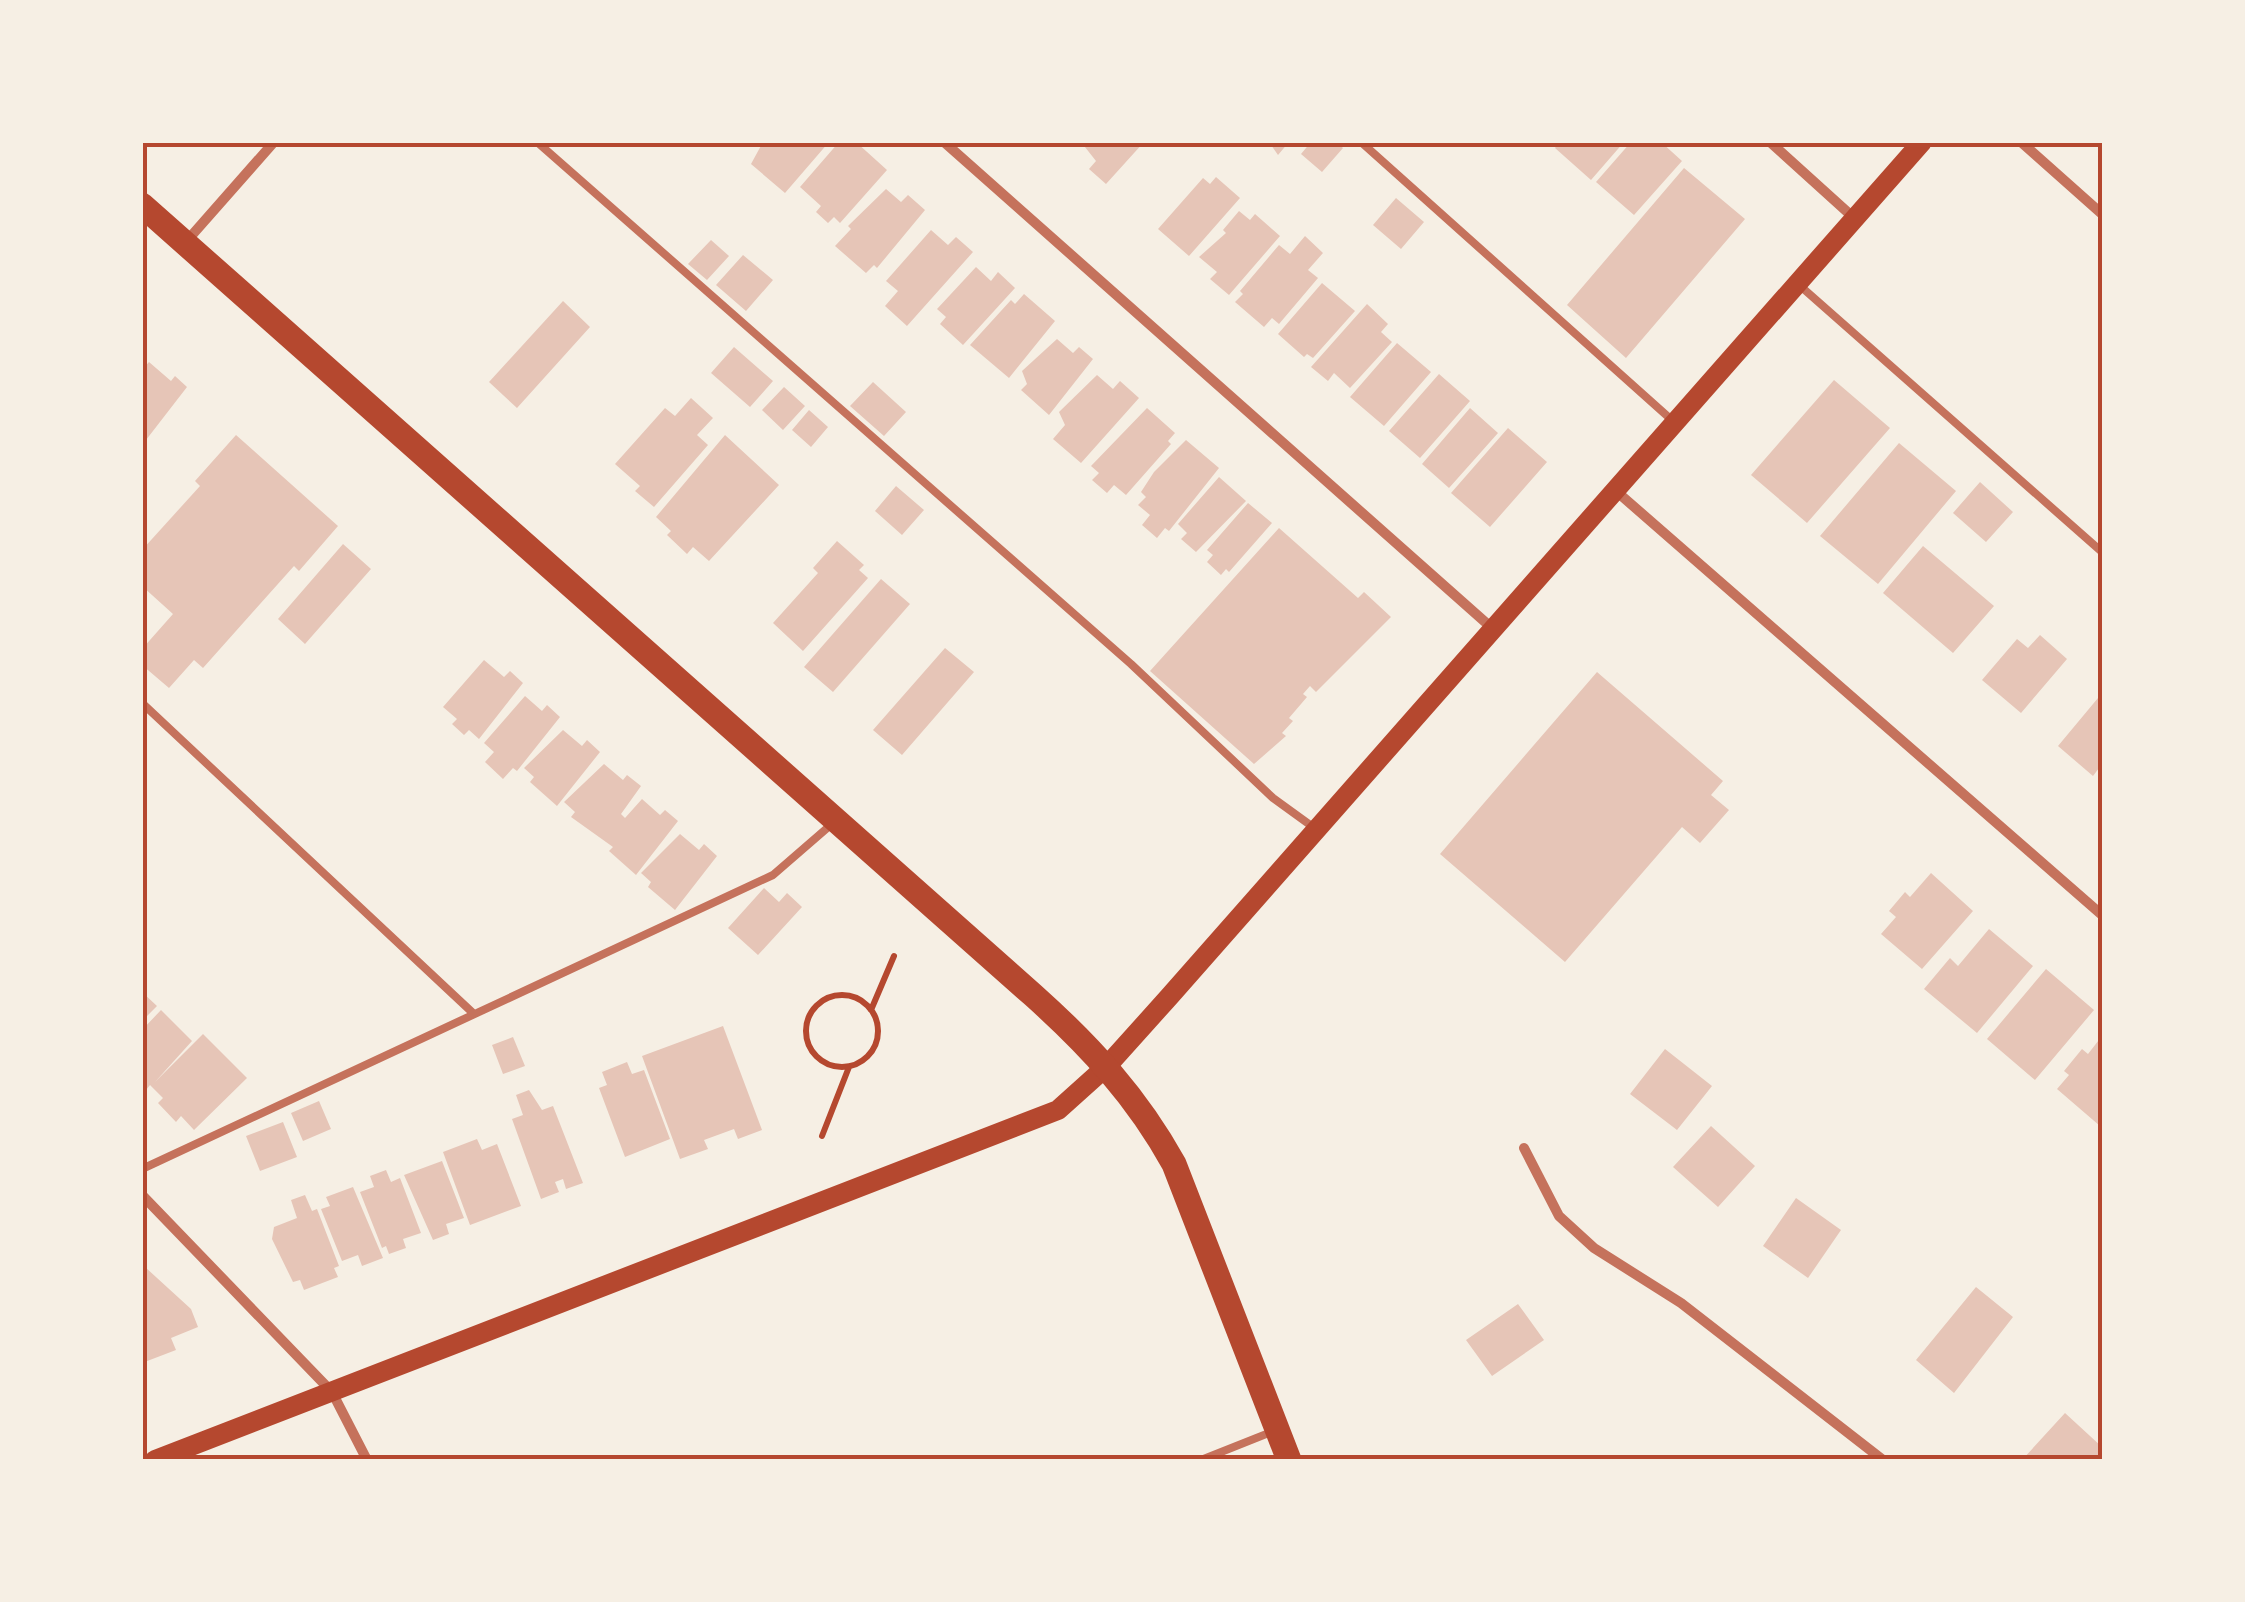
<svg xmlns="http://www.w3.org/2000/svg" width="2245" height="1602" viewBox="0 0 2245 1602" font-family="Manrope,sans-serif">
<rect width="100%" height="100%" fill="#f6efe4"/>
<path fill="#e6c5b7" d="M763 142H829L785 193 751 164Z
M839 142H856L887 170 840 223 834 217 828 223 816 212 821 206 800 187Z
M1081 142H1144L1106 184 1089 169 1096 161Z
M1269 142H1289L1278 155Z
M1311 142H1337L1343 148 1322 172 1301 154Z
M1559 142H1624L1591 180 1555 148Z
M1631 142H1661L1682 161 1634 215 1596 182Z
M1684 168 1745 219 1626 358 1567 305Z
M1216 177 1240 198 1189 256 1158 229 1203 178 1210 184Z
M886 189 901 202 908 195 925 210 877 268 874 265 866 273 835 246 851 229 848 226Z
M1396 198 1424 222 1401 249 1373 225Z
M1239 211 1250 220 1255 214 1280 236 1229 295 1210 279 1217 272 1199 257 1226 233 1223 230Z
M931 230 948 245 956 237 973 252 907 326 885 306 898 291 886 281Z
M1305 236 1323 253 1308 270 1318 278 1279 324 1272 318 1264 327 1235 302 1243 294 1240 291 1279 245 1290 254Z
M711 240 729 256 707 280 688 264Z
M743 255 773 280 746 311 716 285Z
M976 267 991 281 998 272 1015 288 963 345 940 324 946 317 937 309Z
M1322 283 1355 311 1313 358 1307 354 1304 357 1278 334Z
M1024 294 1055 321 1009 378 970 345 1011 300 1015 304Z
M563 301 590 327 517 408 489 382Z
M1367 304 1388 324 1381 332 1392 342 1350 388 1334 373 1328 381 1311 367Z
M1057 339 1073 353 1079 347 1093 359 1049 415 1021 390 1027 384 1022 371Z
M1397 343 1431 372 1384 426 1350 397Z
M734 347 773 381 750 407 711 373Z
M149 362 171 381 175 376 187 387 146 440 142 370Z
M1439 374 1470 401 1420 458 1389 431Z
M1097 375 1113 389 1120 381 1139 398 1081 463 1053 439 1065 425 1059 412Z
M1834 380 1890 428 1807 523 1751 475Z
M873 382 906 412 884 436 850 406Z
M784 387 805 406 783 430 762 410Z
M691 398 713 418 697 435 708 445 654 507 635 491 640 486 615 464 665 408 675 416Z
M1147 408 1175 433 1168 441 1171 444 1126 495 1114 485 1107 493 1092 480 1099 473 1091 466Z
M1470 408 1498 433 1449 488 1422 464Z
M809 410 828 427 811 447 792 430Z
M1508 428 1547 462 1490 527 1451 493Z
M236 435 338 526 299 571 294 566 203 668 194 660 169 688 142 665V649L173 614 142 586V550L200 486 195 481Z
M725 435 779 485 709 561 693 547 687 554 667 535 671 531 656 517Z
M1186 440 1219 468 1169 531 1165 528 1157 538 1142 525 1150 515 1138 505 1146 497 1141 492 1154 472Z
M1899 443 1956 491 1878 584 1820 536Z
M1219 477 1246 501 1196 552 1181 539 1187 533 1178 524Z
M1980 482 2013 512 1986 542 1953 513Z
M896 486 924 510 902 535 875 511Z
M1248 503 1272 523 1229 572 1226 569 1221 575 1207 562 1213 555 1207 550Z
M1279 528 1358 598 1364 592 1391 617 1316 692 1310 686 1303 694 1307 697 1289 718 1293 721 1282 733 1286 736 1254 764 1150 671Z
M837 541 864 565 859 570 868 578 803 651 773 623 818 573 813 568Z
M343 544 371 569 305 644 278 619Z
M1923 546 1994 606 1953 653 1883 593Z
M881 579 910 604 833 692 804 667Z
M2040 635 2067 659 2021 713 1982 680 2017 639 2028 648Z
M945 648 974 672 902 755 873 730Z
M484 660 504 677 510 671 523 683 479 739 469 730 464 735 452 724 457 719 443 707Z
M1597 672 1723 781 1711 795 1729 810 1700 843 1682 827 1565 962 1440 854Z
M525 696 542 711 547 705 560 717 517 771 513 768 503 779 485 762 494 752 484 743Z
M2098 698 2102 701V764L2093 776 2058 746Z
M563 730 582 746 587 740 600 752 557 806 530 782 534 777 524 768Z
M604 764 623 780 627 775 641 786 621 814 625 818 642 799 660 815 665 810 678 821 636 875 609 851 613 847 571 817 575 812 564 802Z
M680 834 699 850 704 844 717 856 675 910 648 887 651 882 641 873Z
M1931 873 1973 911 1922 969 1881 934 1896 917 1889 911 1905 892 1910 897Z
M764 888 779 902 787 893 802 907 758 955 728 928Z
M1989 929 2033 966 1977 1033 1924 989 1950 958 1958 966Z
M2046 969 2094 1010 2035 1080 1987 1039Z
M142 992 157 1006 142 1021Z
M161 1010 192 1041 155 1082 203 1034 247 1078 194 1130 181 1116 176 1122 158 1103 163 1098 150 1085 146 1090 142 1087V1030Z
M723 1026 762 1130 738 1139 734 1129 704 1140 708 1149 680 1159 642 1056Z
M2102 1036V1123L2100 1126 2057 1089 2069 1075 2064 1071 2082 1049 2088 1054Z
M513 1037 525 1066 503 1074 492 1045Z
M1665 1049 1712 1086 1677 1130 1630 1094Z
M627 1062 632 1074 644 1070 670 1139 625 1157 599 1088 607 1085 602 1072Z
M529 1090 542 1110 553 1106 583 1183 566 1189 563 1179 555 1182 559 1192 541 1199 512 1119 523 1115 516 1095Z
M319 1101 331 1129 303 1141 291 1113Z
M283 1122 297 1157 260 1171 246 1136Z
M1711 1126 1755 1166 1718 1207 1673 1167Z
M477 1139 482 1150 497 1144 521 1206 470 1225 443 1152Z
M442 1161 464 1218 446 1224 449 1234 433 1240 404 1175Z
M386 1170 391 1182 400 1178 421 1233 403 1239 406 1248 389 1254 386 1246 382 1248 360 1192 374 1187 370 1176Z
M353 1187 383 1258 362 1266 358 1255 342 1261 321 1209 330 1206 326 1197Z
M305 1195 312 1211 317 1209 339 1266 334 1268 338 1277 304 1290 300 1280 293 1282 272 1239 274 1227 297 1218 291 1200Z
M1796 1198 1841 1230 1808 1278 1763 1246Z
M145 1267 191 1309 198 1327 171 1338 176 1350 142 1363Z
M1976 1287 2013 1317 1954 1393 1916 1360Z
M1518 1304 1544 1340 1492 1376 1466 1340Z
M2065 1413 2102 1447V1454L2097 1460H2022Z"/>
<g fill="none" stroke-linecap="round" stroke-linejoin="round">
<path stroke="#b5482f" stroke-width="6" d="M806 1031a36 36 0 1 1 72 0a36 36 0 1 1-72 0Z
M871 1010 894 956
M822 1136 849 1067"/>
<path stroke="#c5725c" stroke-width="8" d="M537 142 1131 664 1273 798 1313 827
M1361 142 1674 422
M1798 284 2102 552
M142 703 474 1014
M142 1169 773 875 833 823
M1201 1460 1274 1431"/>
<path stroke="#c5725c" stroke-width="10" d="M944 142 1493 629
M1770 142 1854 218
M2021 142 2102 214
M185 243 274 142
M1616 491 2102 915
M1524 1148 1559 1216 1594 1248 1681 1303 1883 1460
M142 1195 332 1392 367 1460"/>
<path stroke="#b5482f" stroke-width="20" d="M155 1460 1058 1110 1107 1066 1169 997 1922 142"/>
<path stroke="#b5482f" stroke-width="25" d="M142 205 1033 995C1090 1046 1137 1097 1174 1164L1289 1460"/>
</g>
<rect width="2245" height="1602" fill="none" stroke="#f6efe4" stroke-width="290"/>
<rect x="145" y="145" width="1955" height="1312" fill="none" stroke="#b5482f" stroke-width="4"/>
</svg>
